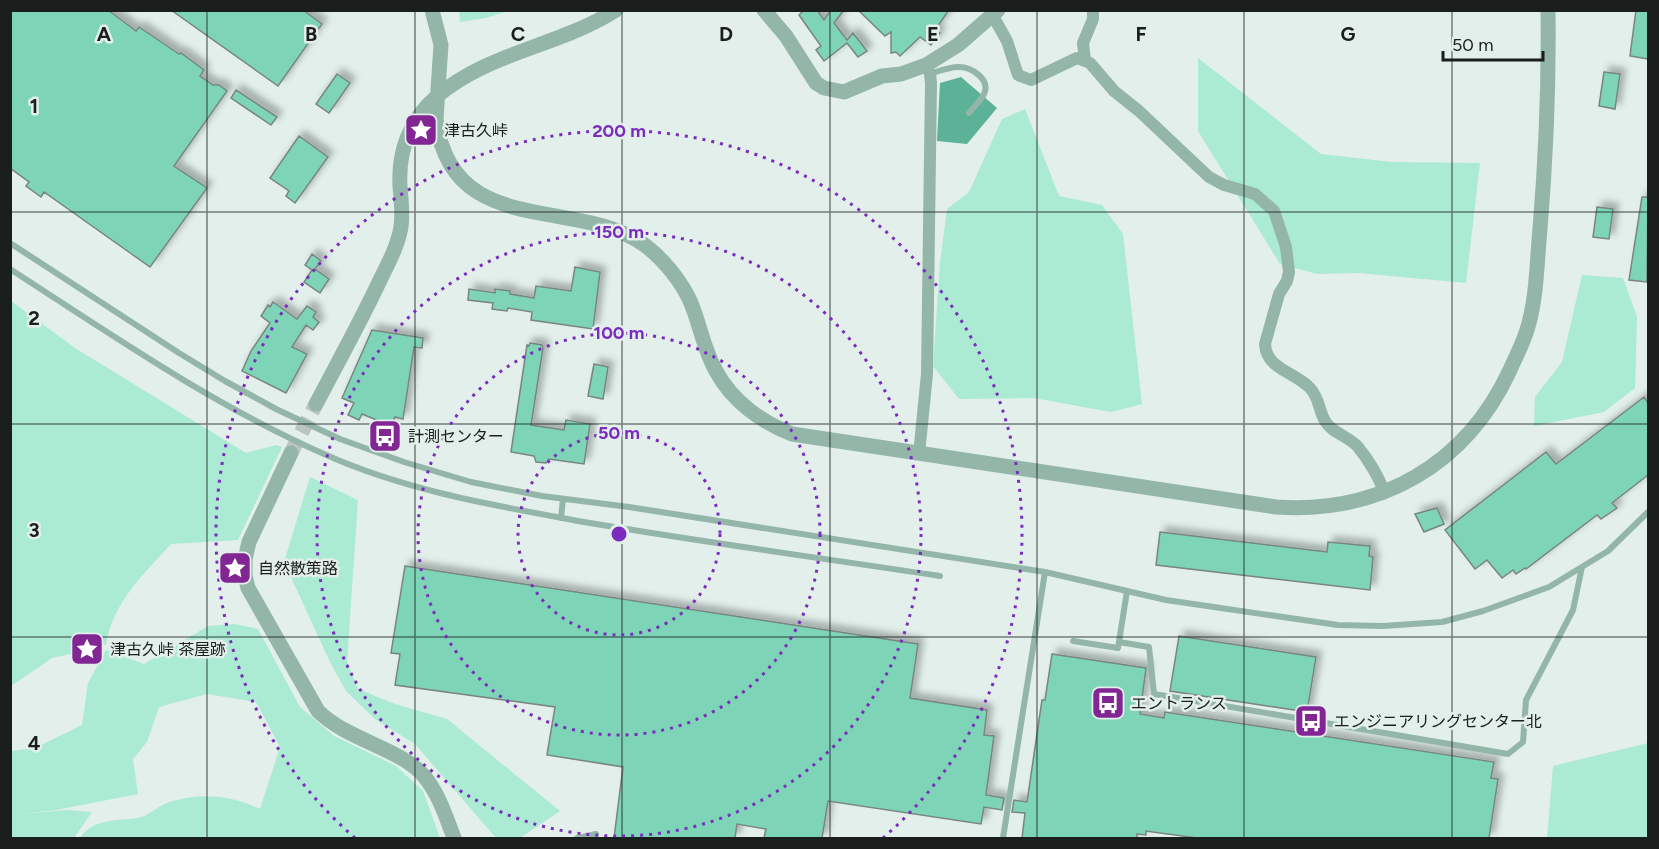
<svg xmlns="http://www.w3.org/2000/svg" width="1659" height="849" viewBox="0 0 1659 849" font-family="Figtree,'Noto Sans JP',sans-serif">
<defs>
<filter id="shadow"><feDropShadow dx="5.5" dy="-5.5" stdDeviation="3" flood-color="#0004"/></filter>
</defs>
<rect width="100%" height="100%" fill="#e2efea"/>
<path fill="#abead3" d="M459 11V10L508 11 486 18 460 22Z
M1198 58 1321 154 1392 162 1480 163 1466 283 1359 273 1317 274 1280 264 1198 131Z
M1025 109 1059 196 1102 205 1123 234 1142 404 1111 412 1034 398 959 399 933 366 940 263 947 209 969 192 1002 119Z
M1582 275 1623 278 1637 317 1635 388 1604 412 1534 426 1535 397 1562 362Z
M11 301 75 348 246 453 276 445 282 447 238 540 171 544C144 574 112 603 106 645L77 642 75 653 52 658 11 686Z
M310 477 358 500 347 662 358 689 395 704 447 719 560 811 520 838H496L415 744 375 719 346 691 330 662 284 562Z
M235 624 258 629 300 707 334 736 396 766 423 791 440 838H80C93 818 118 821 138 818 148 816 157 807 167 803 198 792 231 795 260 809L280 747 256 702 207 694 159 707 147 742 133 759 138 794 56 810 19 814 68 810 92 812 74 838H11V751L35 748 82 725 88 683 106 650 144 664 208 626Z
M1648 743V838H1547L1553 766Z"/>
<path fill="#5bb296" d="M961 77 997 108 967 144 937 141 940 83Z"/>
<path fill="#7dd4b7" stroke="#798580" stroke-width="1.5" filter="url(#shadow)" d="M10 10H108L136 31 139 27 179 54 181 53 204 70 200 76 213 85H219L227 91 174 166 207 188 150 267 44 192 41 197 26 186 29 182 10 168Z
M171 10H303L322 24 278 86Z
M804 10H817L824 20 831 10H844L834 23 847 40 853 33 867 51 858 57 847 43 824 61 816 50 821 46 799 15Z
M858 10H949L935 30 940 33 931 45 920 37 900 56 896 52 891 53V32L885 36Z
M1636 10H1648V59L1630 56Z
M1604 72 1620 74 1615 109 1599 106Z
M337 74 350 83 329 113 316 104Z
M236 90 277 117 271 125 231 98Z
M299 136 328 157 295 203 286 196 289 191 270 178Z
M1642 197H1648L1647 282 1629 280Z
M1597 207 1613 209 1609 239 1593 237Z
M312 254 321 261 315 269 329 279 320 293 304 282 312 270 305 265Z
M575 267 600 272 593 329 531 320 532 312 508 308 507 311 492 309 493 303 468 300 469 289 495 293V289L510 291V294L534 298 536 286 571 291Z
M273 302 297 319 307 306 316 312 313 317 319 322 313 330 306 325 292 347 307 354 286 393 242 371 251 351 270 323 261 316 268 305 270 307Z
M372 330 423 338 422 348 414 347 403 419 395 417 391 426 362 414 359 420 348 415 354 403 342 398Z
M530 343 542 345 543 348 531 425 564 430 566 420 590 424 584 464 549 459 546 463 536 462 534 456 511 452 527 345 529 346Z
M594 364 608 367 603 399 588 396Z
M1644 397 1648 403V475L1612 503 1617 508 1601 519 1597 515 1526 569 1525 568 1516 574 1513 570 1502 578 1487 560 1475 569 1445 530 1546 452 1556 464Z
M1437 508 1444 524 1424 532 1415 514Z
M1160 532 1327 552 1328 542 1370 546 1369 556 1373 557 1370 590 1156 565Z
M405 566 918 644 910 698 987 710 984 735 994 736 986 795 1004 798 1002 810 984 807 981 824 828 801 822 838H764L766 829 737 824 735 838H614L623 767 547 755 555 707 395 685 400 654 391 653Z
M1179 636 1316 657 1307 712 1170 691Z
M1052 654 1146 668 1140 714 1164 718 1165 712 1494 762 1491 778 1498 779 1489 838H1197L1146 831V835L1137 834V838H1022L1025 813 1012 812 1014 800 1027 802 1042 700H1045Z"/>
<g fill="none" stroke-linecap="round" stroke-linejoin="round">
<path stroke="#bac5c1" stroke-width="15" stroke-dasharray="15 8" stroke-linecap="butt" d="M291 453 316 404"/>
<path stroke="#93b6a9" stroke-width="6" d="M930 74C939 71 949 67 959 67 971 67 991 79 984 94 981 101 973 107 969 113
M10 243 179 353 225 381 276 409 340 439 404 462 471 482 542 496 629 507 1045 572 1166 600 1338 625 1383 626 1442 622 1483 611 1549 587 1608 551 1648 512
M10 269C112 335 213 405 324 454 406 491 497 506 584 522 702 542 821 558 940 576
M561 518 563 499
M1073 641 1118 648 1127 591
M1119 642 1149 647 1154 694 1508 754 1523 742 1526 700 1573 610 1582 567
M577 838 596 834
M1003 838 1045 572"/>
<path stroke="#93b6a9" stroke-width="12" d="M993 16 1007 41 1018 75 1031 80 1077 58 1090 63 1114 91 1139 111 1209 177 1224 185 1255 194 1274 211 1286 247 1289 272 1287 281 1279 294 1265 344C1266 369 1295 372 1310 388 1320 399 1318 409 1325 421 1332 433 1350 437 1358 447 1368 459 1379 477 1384 492
M1085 60 1083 43 1093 19V10
M919 454 927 374 931 83 930 74 926 65"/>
<path stroke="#93b6a9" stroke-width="15" d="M432 10 441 45 436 119C451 241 578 195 646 246 664 260 682 282 691 303 700 325 704 350 716 371 732 401 761 422 792 434L1276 507C1380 514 1466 465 1510 370 1517 354 1525 340 1529 323 1537 293 1537 260 1540 229 1546 156 1549 84 1548 10
M764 10 786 36 816 83 824 88 844 92 882 76 901 74 926 65 958 45 998 10
M316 404C338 362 361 321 381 278 389 262 398 245 401 227 403 214 401 200 400 186 398 151 410 120 436 97 488 52 560 46 616 10
M291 453 249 542 245 559V575L248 588 256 602 318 711C347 740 400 748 424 776 439 794 446 817 454 838"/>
</g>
<path fill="none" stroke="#1a1e1d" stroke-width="1.5" stroke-opacity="0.55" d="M207 10V838M415 10V838M622 10V838M830 10V838M1037 10V838M1244 10V838M1452 10V838M10 212H1648M10 424H1648M10 637H1648"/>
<g fill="none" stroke="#7b2cbf" stroke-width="3" stroke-dasharray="3 6">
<circle cx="619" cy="534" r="101"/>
<circle cx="619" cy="534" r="201"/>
<circle cx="619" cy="534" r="302"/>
<path d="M355 838A403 403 0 1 1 883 838"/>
</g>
<defs>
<symbol id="sight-square" viewBox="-11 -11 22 22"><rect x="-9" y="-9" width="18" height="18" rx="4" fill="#812693" stroke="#e2efea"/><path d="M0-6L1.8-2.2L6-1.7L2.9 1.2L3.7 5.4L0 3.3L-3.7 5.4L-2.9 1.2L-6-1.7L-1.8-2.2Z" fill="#fff"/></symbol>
<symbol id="bus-square" viewBox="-11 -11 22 22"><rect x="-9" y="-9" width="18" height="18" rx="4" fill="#812693" stroke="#e2efea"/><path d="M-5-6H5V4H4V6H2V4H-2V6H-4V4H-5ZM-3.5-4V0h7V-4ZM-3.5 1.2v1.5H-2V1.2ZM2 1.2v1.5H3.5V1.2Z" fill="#fff"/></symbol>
</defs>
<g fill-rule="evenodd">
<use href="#sight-square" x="402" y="111" width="38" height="38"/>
<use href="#bus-square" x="366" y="417" width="38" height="38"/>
<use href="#sight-square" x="216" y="549" width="38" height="38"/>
<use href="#sight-square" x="68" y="630" width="38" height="38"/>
<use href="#bus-square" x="1089" y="684" width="38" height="38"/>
<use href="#bus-square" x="1292" y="702" width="38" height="38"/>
</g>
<g text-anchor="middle" stroke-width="5" stroke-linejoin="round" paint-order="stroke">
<g font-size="16" fill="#1a1e1d" stroke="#e2efea" text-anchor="start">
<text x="444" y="136">津古久峠</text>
<text x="408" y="442">計測センター</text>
<text x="258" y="574">自然散策路</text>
<text x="110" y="655">津古久峠 茶屋跡</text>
<text x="1131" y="709">エントランス</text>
<text x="1334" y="727">エンジニアリングセンター北</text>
</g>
</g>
<g font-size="20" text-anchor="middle" font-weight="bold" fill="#1a1e1d" stroke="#e2efea" stroke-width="5" stroke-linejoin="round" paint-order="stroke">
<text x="104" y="41">A</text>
<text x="311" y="41">B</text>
<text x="518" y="41">C</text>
<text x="726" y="41">D</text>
<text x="933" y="41">E</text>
<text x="1141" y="41">F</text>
<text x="1348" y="41">G</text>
<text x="34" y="113">1</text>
<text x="34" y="325">2</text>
<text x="34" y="537">3</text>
<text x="34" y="750">4</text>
</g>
<circle cx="619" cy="534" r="9" fill="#7b2cbf" stroke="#e2efea" stroke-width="3"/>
<g font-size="18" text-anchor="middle" font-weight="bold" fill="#7b2cbf" stroke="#e2efea" stroke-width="5" stroke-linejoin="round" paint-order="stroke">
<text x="619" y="137">200 m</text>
<text x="619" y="238">150 m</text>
<text x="619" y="339">100 m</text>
<text x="619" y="439">50 m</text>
</g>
<rect width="1659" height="849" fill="none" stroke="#1a1e1d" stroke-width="24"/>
<path d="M1443 51v9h100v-9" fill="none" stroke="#1a1e1d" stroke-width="3"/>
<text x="1452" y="51" font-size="18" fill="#1a1e1d" stroke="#e2efea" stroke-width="4.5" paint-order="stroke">50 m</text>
</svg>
